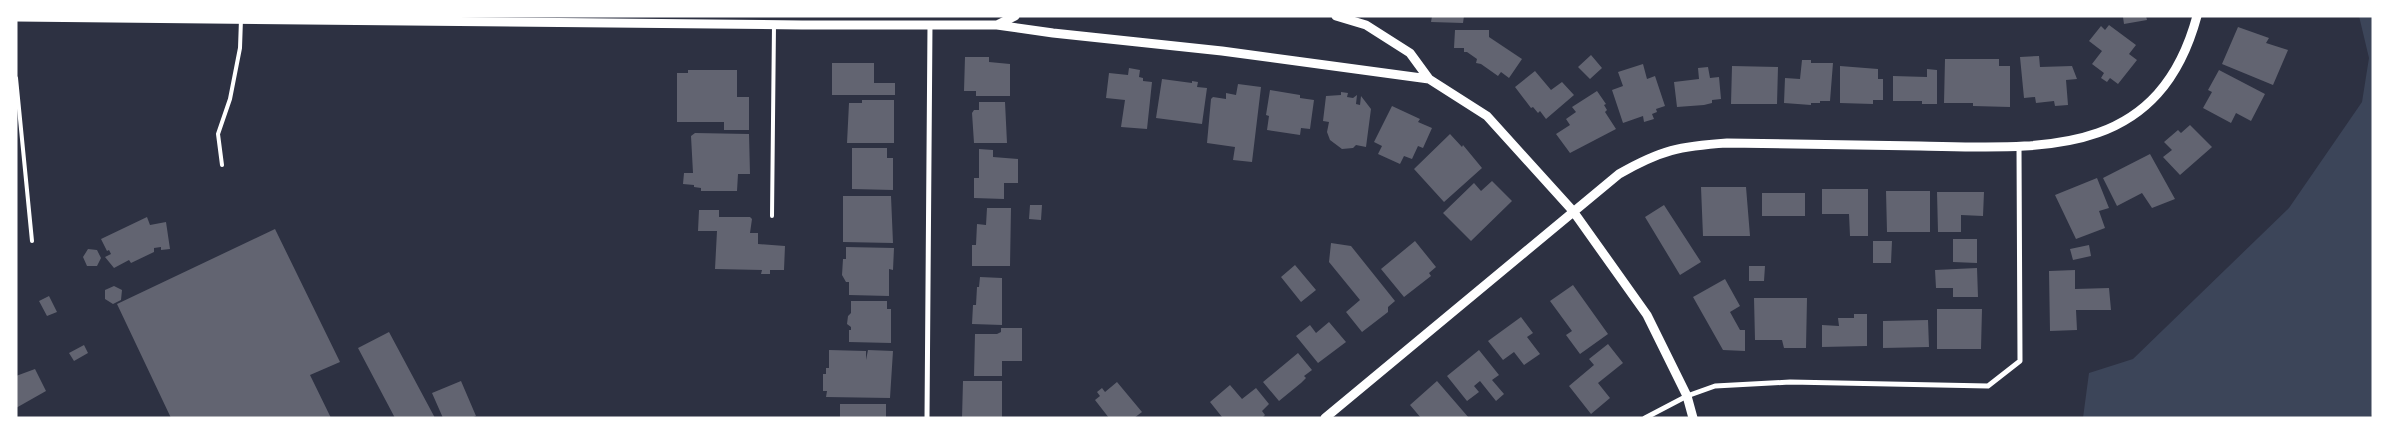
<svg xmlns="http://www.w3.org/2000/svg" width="2389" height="434" viewBox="0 0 2389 434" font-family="Quicksand,sans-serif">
<rect width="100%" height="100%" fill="#2d3142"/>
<path fill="#3c4559" d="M2359 16H2373V412L2370 418H2083L2089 373 2133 359 2289 208 2362 102 2369 58Z"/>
<path fill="#626471" d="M1432 16H1464L1463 23 1431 22Z
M2128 16H2146L2147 20 2124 24 2123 17Z
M2109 25 2136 45 2129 54 2137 60 2118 84 2110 78 2107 82 2101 78 2104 73 2092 64 2102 51 2089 41 2101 26 2105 30Z
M2238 27 2269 38 2266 43 2288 50 2273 85 2222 64Z
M1455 30H1489V37L1522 59 1509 78 1501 72 1498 76 1481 64 1476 63 1477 59 1467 52H1464V48H1454Z
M1591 55 1602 68 1590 79 1578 67Z
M2039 56 2040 67 2072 66 2077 79 2066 80 2068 105 2055 106 2054 101 2036 103 2035 97 2024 98 2020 57Z
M965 57H989V62L1010 64V96H976V91H964Z
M1945 59H1999V66H2010V107L1973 106V103H1944Z
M1802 60H1811V63H1833L1830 101H1820V103H1811V105L1784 103 1785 78 1800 79Z
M832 63H874V83H895V95H832Z
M1643 64 1647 79 1655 76 1665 106 1656 109 1657 112 1652 114 1654 119 1644 122 1643 116 1623 123 1612 90 1623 86 1618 72Z
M1732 66 1778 67 1777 104H1731Z
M1840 66 1878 69V79H1883V100H1873V104L1840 103Z
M1708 67 1710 78 1719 77 1721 99 1712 100V103L1704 105 1677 107 1674 82 1699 79 1698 68Z
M1129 68 1140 70 1139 77 1143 78V81L1152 82 1147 129 1121 127 1125 100 1106 98 1109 73 1128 75Z
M1927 69 1937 70V104H1922V101H1893V76L1927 77Z
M688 70H737V97H749V130H724V122H677V73H688Z
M2219 70 2265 94 2251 121 2236 113 2231 123 2203 108 2212 92 2208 90Z
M1535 71 1551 90 1562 82 1574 95 1546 119 1540 111 1538 113 1533 107 1531 108 1515 87Z
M1162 79 1192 83V81L1198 82 1197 87 1207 88 1202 124 1156 118Z
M1238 84 1261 87 1252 162 1233 160 1235 147 1207 143 1211 99 1213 97 1226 99V93L1236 95Z
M1270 90 1300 95V98L1314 100 1310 129 1301 128 1300 135 1267 130 1269 116 1266 115Z
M1597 91 1606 104 1604 105 1607 110 1605 112 1616 129 1570 153 1556 134 1570 125 1566 119 1576 112 1572 107Z
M1341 92 1348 93 1347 97 1353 98 1357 95 1356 104 1360 105 1361 96 1371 109 1366 147 1356 145 1353 148 1342 149 1330 140 1327 132 1329 122 1323 121 1326 96 1341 95Z
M862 100H894V143H847L849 103H862Z
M979 102H1005L1007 143H974L972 113 974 110H979Z
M1392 106 1420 119 1418 122 1432 128 1423 148 1418 146 1412 159 1404 156 1400 164 1378 154 1382 146 1374 142Z
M2190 125 2212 147 2180 175 2163 157 2172 150 2164 142 2178 130 2181 133Z
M695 133 749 134 750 174H738L737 191H701V188L694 187V185L683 184 684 173H693L691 136Z
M1450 134 1462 147 1463 145 1482 168 1444 202 1414 169Z
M852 148H887V158H893V190L852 189Z
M979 149 993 150V157L1018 159V183H1004V199L974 198V178H979Z
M2150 154 2175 199 2152 208 2142 193 2117 206 2103 178Z
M2097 178 2109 208 2099 211 2105 228 2076 239 2055 195Z
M1492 181 1512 201 1471 241 1443 213 1474 183 1481 191Z
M1701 187H1746L1750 236H1703Z
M1822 189H1868V236H1850L1849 214H1822Z
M1886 191H1930V232H1887Z
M1937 192H1984L1983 216 1961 215V232H1938Z
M1762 193H1805V216H1762Z
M843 196H891L893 243 843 242Z
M1030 205H1042L1041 220 1029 219Z
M1664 205 1701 262 1680 275 1645 217Z
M987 208H1011L1010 266H972V245H976L977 224 986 225Z
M699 210H719V217H750L752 219 750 233H758V244L785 246 784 270H770V274H761L762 270 715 269 717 231H698Z
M147 217 150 225 166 222 170 249 161 250V247L154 248V252L131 263 129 260 114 268 105 257 111 254 109 250 107 251 101 239Z
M275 229 340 362 310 375 331 418H171L117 304Z
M1953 239H1977V263L1953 262Z
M1415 241 1436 267 1429 273 1431 276 1404 297 1381 269Z
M1873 241H1892L1891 263H1873Z
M1331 243 1351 246 1395 301 1388 307V312L1362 332 1346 312 1360 300 1329 262Z
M2089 245 2091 256 2073 260 2070 249Z
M846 247 894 248 893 270 889 269V296L849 295V282H846L842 275 843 259H846Z
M88 249 97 250 101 258 97 266H87L83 257Z
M1295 265 1316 290 1301 302 1281 277Z
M1749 266H1765L1764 281H1749Z
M1977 268 1978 297H1953V288H1936L1935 270Z
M2075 270V289L2109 288 2111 310H2076L2077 330 2050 331 2049 271Z
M980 277 1002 278V325L972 324 973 305H976L977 287H979Z
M1725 279 1740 306 1730 312 1740 330H1745V351L1723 350 1693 297Z
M1573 285 1608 334 1580 354 1566 335 1572 331 1550 301Z
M114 286 122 290 121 300 113 304 105 299V290Z
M49 296 57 312 47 316 39 301Z
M1754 298H1807L1806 348H1784L1782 340H1755Z
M851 301H887V309H891V343L849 342V330H851V327L847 324 848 316 851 313Z
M1937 309H1982L1981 349H1937Z
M1854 314H1867V346L1822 347V325L1839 326 1838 318H1854Z
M1521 317 1533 333 1527 337 1540 354 1524 365 1514 352 1503 360 1488 341Z
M1928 320 1929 347 1883 348V321Z
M1329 322 1346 342 1318 363 1296 336 1310 325 1316 333Z
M1001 328H1022V361H1002V376H974L975 334H997L1001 332Z
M389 332 435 418H395L358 348Z
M1608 344 1623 363 1598 383 1610 398 1591 414 1569 386 1594 365 1589 359Z
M84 345 88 353 74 361 69 353Z
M829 350 866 351V360L868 350 893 351 890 398 826 397 827 391H823V374H826V368H829Z
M1479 350 1499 375 1492 380 1504 394 1496 401 1480 381 1474 386 1479 392 1467 401 1447 376Z
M1298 353 1312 370 1304 376 1306 378 1301 383 1279 401 1263 382Z
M35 369 46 391 16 408V376Z
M461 381 476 416 471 418H443L432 393Z
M963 381H1002V418H962Z
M1437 381 1469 418H1421L1410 405Z
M1117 382 1142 412 1134 418H1109L1095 400 1100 396 1097 392 1102 388 1105 392Z
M1230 385 1242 399 1256 388 1269 404 1262 411 1265 415 1262 418 1222 417 1210 402Z
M840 404H886V418H840Z"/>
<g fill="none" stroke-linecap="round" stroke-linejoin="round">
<path stroke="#fff" stroke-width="4" d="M16 78 32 241
M222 165 218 134 230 99 240 48 241 19
M772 216 774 25"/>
<path stroke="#fff" stroke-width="5" d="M927 418 930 24
M1645 418 1687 396 1715 386 1790 382 1988 386 2020 361 2019 147"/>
<path stroke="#fff" stroke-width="9" d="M1336 16 1366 25 1410 53 1429 79 1487 116 1573 211 1647 315 1687 396 1693 418
M16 17 802 25H997L1053 33 1222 51 1429 79
M997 25 1015 16
M1325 418 1619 174C1661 150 1680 146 1727 143 1791 144 1855 145 1920 146 2041 148 2158 160 2197 16"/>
</g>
<rect width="2389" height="434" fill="none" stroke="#ffffff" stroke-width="35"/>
</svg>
